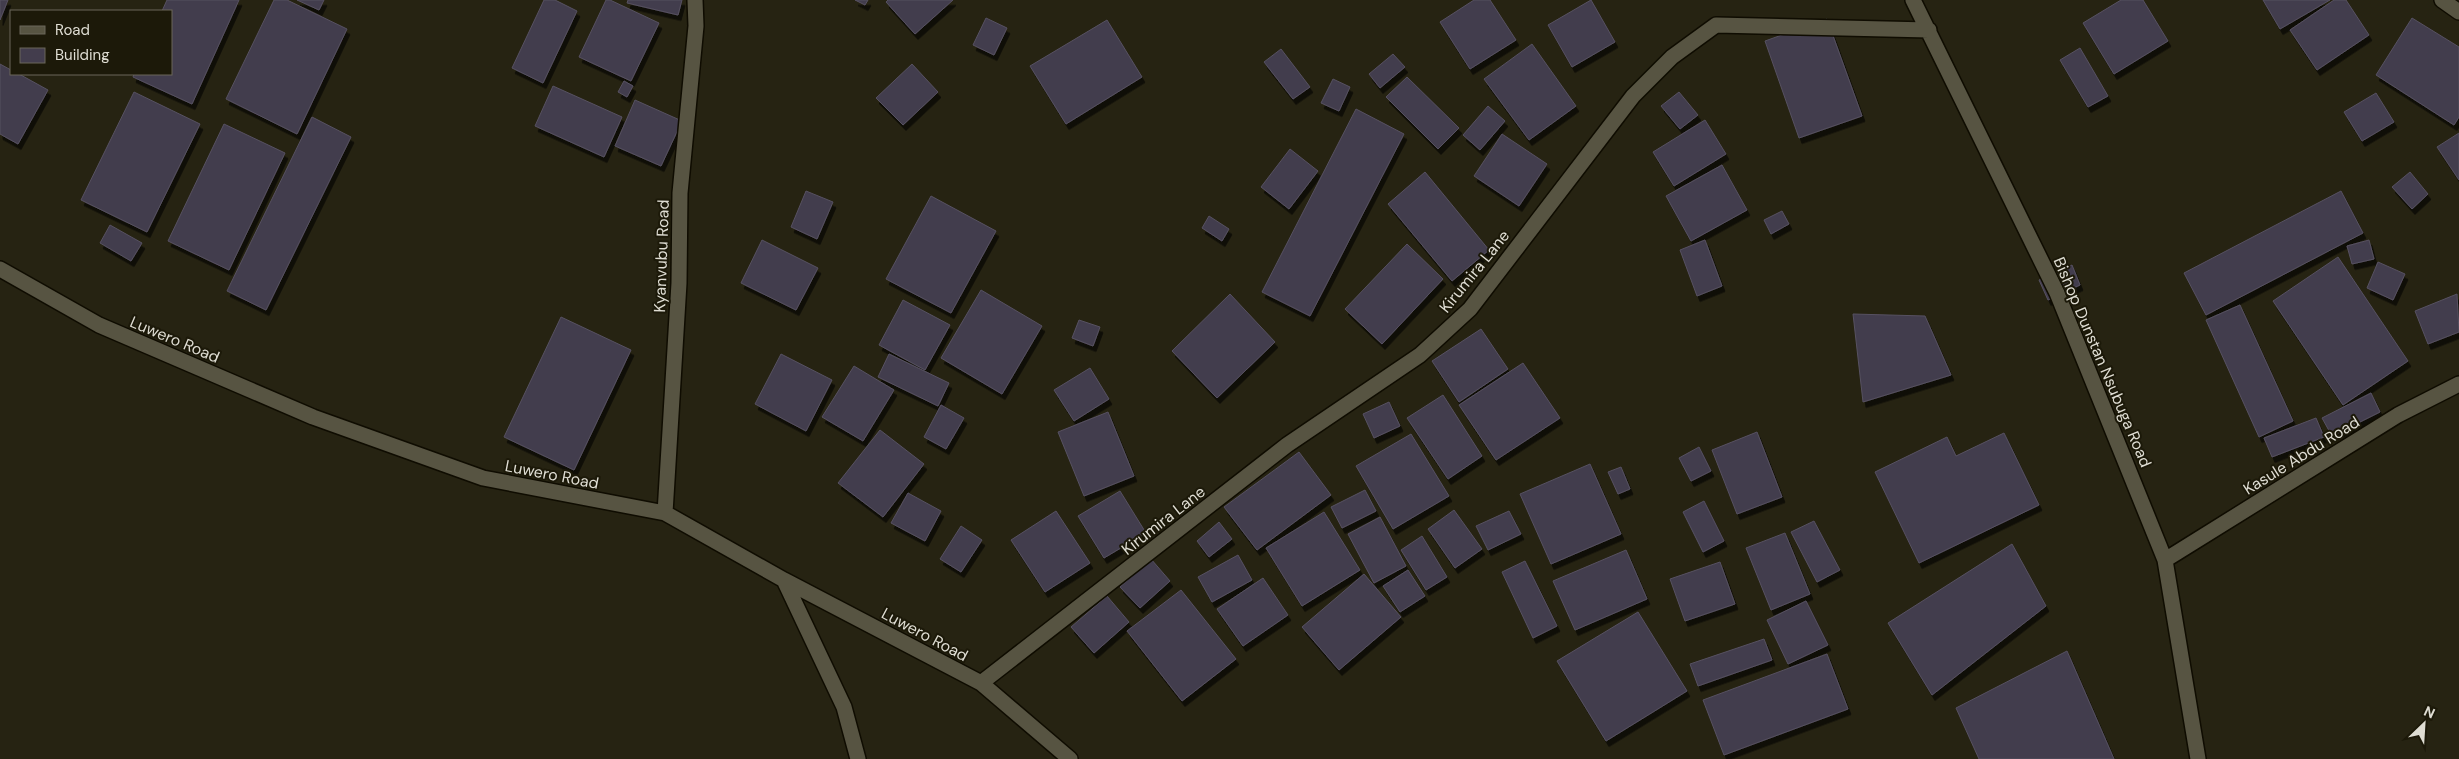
<svg xmlns="http://www.w3.org/2000/svg" width="2459" height="759" viewBox="0 0 2459 759" font-family="'DM Sans',sans-serif">
<defs>
<filter id="shadow"><feDropShadow dx="3" dy="5.5" stdDeviation="0" flood-color="#0009"/></filter>
</defs>
<rect width="100%" height="100%" fill="#262312"/>
<path fill="#433d4d" stroke="#565161" filter="url(#shadow)" d="M0 0H8L0 20Z
M167 0H239L192 104 133 77 134 74H171V11H162Z
M274 0H287L347 29 297 134 226 99Z
M297 0H324L319 10Z
M544 0H555L577 11 543 83 512 68Z
M606 0H610L659 23 631 81 579 57Z
M628 0H682L678 15 627 3Z
M855 0H868L865 5Z
M888 0H953L915 34 886 2Z
M1474 0H1490L1516 40 1470 69 1440 22Z
M1591 0 1615 42 1572 67 1548 25Z
M2121 0H2143L2168 41 2114 74 2083 23Z
M2263 0H2330L2280 29Z
M2334 0H2346L2369 35 2317 70 2290 30Z
M986 18 1007 28 994 55 973 45Z
M2412 18 2459 47V117L2454 125 2376 75Z
M1827 19 1862 116 1799 138 1765 41Z
M1107 20 1142 77 1066 124 1030 66Z
M1532 44 1576 106 1529 140 1484 79Z
M2080 48 2108 96 2088 107 2060 60Z
M1281 49 1310 87 1293 99 1264 62Z
M1393 54 1405 67 1380 88 1369 74Z
M0 64 11 70V74H19L48 90 18 144 0 134Z
M912 64 938 92 903 125 876 98Z
M1407 77 1459 128 1438 149 1386 97Z
M1333 79 1350 87 1339 111 1321 103Z
M624 81 633 86 627 97 618 92Z
M553 86 622 117 604 157 535 126Z
M134 92 200 124 147 232 81 200Z
M1679 92 1698 115 1680 129 1661 106Z
M2376 93 2394 122 2362 141 2344 112Z
M635 100 682 121 661 166 615 146Z
M1488 106 1505 121 1480 150 1463 135Z
M1356 109 1404 134 1310 316 1262 292Z
M312 117 351 137 266 310 227 291Z
M1705 120 1726 154 1674 186 1653 152Z
M224 124 285 153 229 270 168 241Z
M2459 133V180L2437 147Z
M1502 134 1547 164 1519 206 1474 176Z
M1290 149 1318 171 1289 209 1261 187Z
M1722 165 1747 210 1691 241 1666 196Z
M1425 172 1489 250 1452 281 1388 204Z
M2410 172 2428 194 2412 209 2392 187Z
M806 191 833 202 817 239 791 227Z
M2341 191 2363 233 2206 315 2184 273Z
M931 196 996 231 951 313 886 279Z
M1782 211 1789 224 1771 234 1764 220Z
M1209 216 1229 229 1222 241 1202 228Z
M110 225 142 243 131 261 100 243Z
M762 240 818 268 796 310 741 283Z
M1705 240 1722 286 1697 296 1680 250Z
M2369 240 2374 259 2352 264 2347 246Z
M1407 244 1443 279 1382 344 1345 309Z
M2338 257 2408 361 2343 405 2273 301Z
M2378 262 2405 274 2393 300 2367 288Z
M2072 265 2080 285 2048 300 2039 280Z
M981 290 1042 326 1002 394 941 358Z
M1230 294 1275 342 1217 398 1172 351Z
M2457 294 2459 332 2428 344 2415 311Z
M903 300 950 325 925 370 879 345Z
M2240 305 2293 421 2259 437 2206 320Z
M1853 314 1925 316 1951 375 1863 402Z
M561 317 631 350 574 470 504 437Z
M1079 320 1100 327 1093 346 1072 338Z
M1481 329 1508 369 1459 402 1432 361Z
M781 354 832 380 806 431 755 404Z
M889 354 949 383 938 406 878 377Z
M1523 363 1560 418 1496 460 1459 405Z
M854 366 894 390 863 441 822 417Z
M1090 368 1109 399 1074 421 1054 390Z
M2371 393 2380 412 2332 436 2322 418Z
M1443 395 1482 456 1448 479 1407 418Z
M1389 402 1400 426 1374 438 1363 414Z
M941 405 964 418 946 449 924 437Z
M1108 412 1134 476 1084 496 1058 432Z
M2316 418 2324 437 2272 457 2264 438Z
M880 430 924 464 883 517 838 483Z
M1757 432 1782 497 1737 514 1712 450Z
M2004 433 2039 505 1919 563 1875 472 1947 437 1956 456Z
M1411 434 1449 496 1393 529 1356 466Z
M1699 447 1711 471 1691 481 1679 458Z
M1299 452 1331 495 1257 550 1224 507Z
M1590 464 1621 534 1551 564 1520 494Z
M1621 467 1630 489 1618 494 1608 472Z
M1365 490 1376 511 1342 528 1331 507Z
M1120 491 1146 533 1104 558 1078 516Z
M908 493 941 511 925 541 891 523Z
M1704 501 1724 541 1703 552 1683 512Z
M1454 510 1482 549 1455 568 1428 529Z
M1056 511 1090 563 1045 592 1011 540Z
M1509 511 1521 534 1488 550 1476 526Z
M1324 512 1360 570 1302 606 1266 548Z
M1380 517 1406 566 1374 583 1348 534Z
M1814 521 1840 570 1817 582 1791 532Z
M1219 522 1232 539 1209 557 1197 541Z
M961 526 982 540 961 572 940 559Z
M1785 533 1810 594 1771 610 1746 548Z
M1422 536 1447 577 1426 590 1401 550Z
M2012 544 2046 606 1932 695 1888 623Z
M1626 550 1647 599 1575 630 1553 581Z
M1238 555 1252 580 1212 602 1198 577Z
M1151 559 1170 581 1140 608 1120 587Z
M1525 561 1557 626 1533 638 1502 572Z
M1720 562 1735 604 1685 621 1670 579Z
M1408 570 1425 596 1400 612 1383 586Z
M1364 574 1401 617 1339 670 1302 627Z
M1263 578 1288 615 1243 646 1217 609Z
M1181 590 1236 659 1182 701 1127 631Z
M1107 596 1129 622 1094 653 1071 627Z
M1806 601 1828 645 1788 664 1767 620Z
M1638 612 1687 691 1606 741 1557 661Z
M1764 639 1772 660 1698 686 1690 664Z
M2067 651 2114 759H1979L1956 708Z
M1827 654 1848 709 1724 755 1703 700Z"/>
<g fill="none" stroke-linecap="round" stroke-linejoin="round">
<defs>
<path id="minor" d="M1913 0 2057 293 2165 560 2198 759
M2442 0 2459 12
M0 269 99 325 313 417 483 478 665 513 784 580 981 683 1070 759
M665 513 679 283 680 193 696 26 695 0
M2165 560 2398 415 2459 384
M784 580 844 707 858 759
M981 683 1287 445 1420 355 1470 309 1633 96 1672 57 1716 25 1929 30"/>
</defs>
<use href="#minor" stroke="#0f0c01" stroke-width="18"/>
<use href="#minor" stroke="#575442" stroke-width="15"/>
</g>
<g text-anchor="middle" stroke-width="4" stroke-linejoin="round" paint-order="stroke">
<g font-size="16" fill="#dfddd3" stroke="#1c1909">
<text transform="translate(661 256) rotate(-88)" y="6">Kyanvubu Road</text>
<text transform="translate(1474 271) rotate(-51)" y="6">Kirumira Lane</text>
<text transform="translate(175 339) rotate(23)" y="6">Luwero Road</text>
<text transform="translate(2103 362) rotate(67)" y="6">Bishop Dunstan Nsubuga Road</text>
<text transform="translate(2301 455) rotate(-32)" y="6">Kasule Abdu Road</text>
<text transform="translate(552 474) rotate(11)" y="6">Luwero Road</text>
<text transform="translate(1163 520) rotate(-38)" y="6">Kirumira Lane</text>
<text transform="translate(925 634) rotate(28)" y="6">Luwero Road</text>
</g>
</g>
<rect x="10" y="10" width="162" height="65" fill="#1c1909" stroke="#6a675a"/>
<rect x="20" y="26" width="25" height="8" fill="#575442" stroke="#6a675a"/>
<text x="55" y="35" font-size="15" fill="#dfddd3">Road</text>
<rect x="20" y="48" width="25" height="15" fill="#433d4d" stroke="#6a675a"/>
<text x="55" y="60" font-size="15" fill="#dfddd3">Building</text>
<g transform="translate(2424 724) rotate(25)" stroke="#1c1909" stroke-width="4" paint-order="stroke">
<path d="M0-4L9 19L0 12L-9 19Z" fill="#dfddd3"/>
<text y="-8" font-size="14" font-weight="bold" text-anchor="middle" fill="#dfddd3">N</text>
</g>
</svg>
